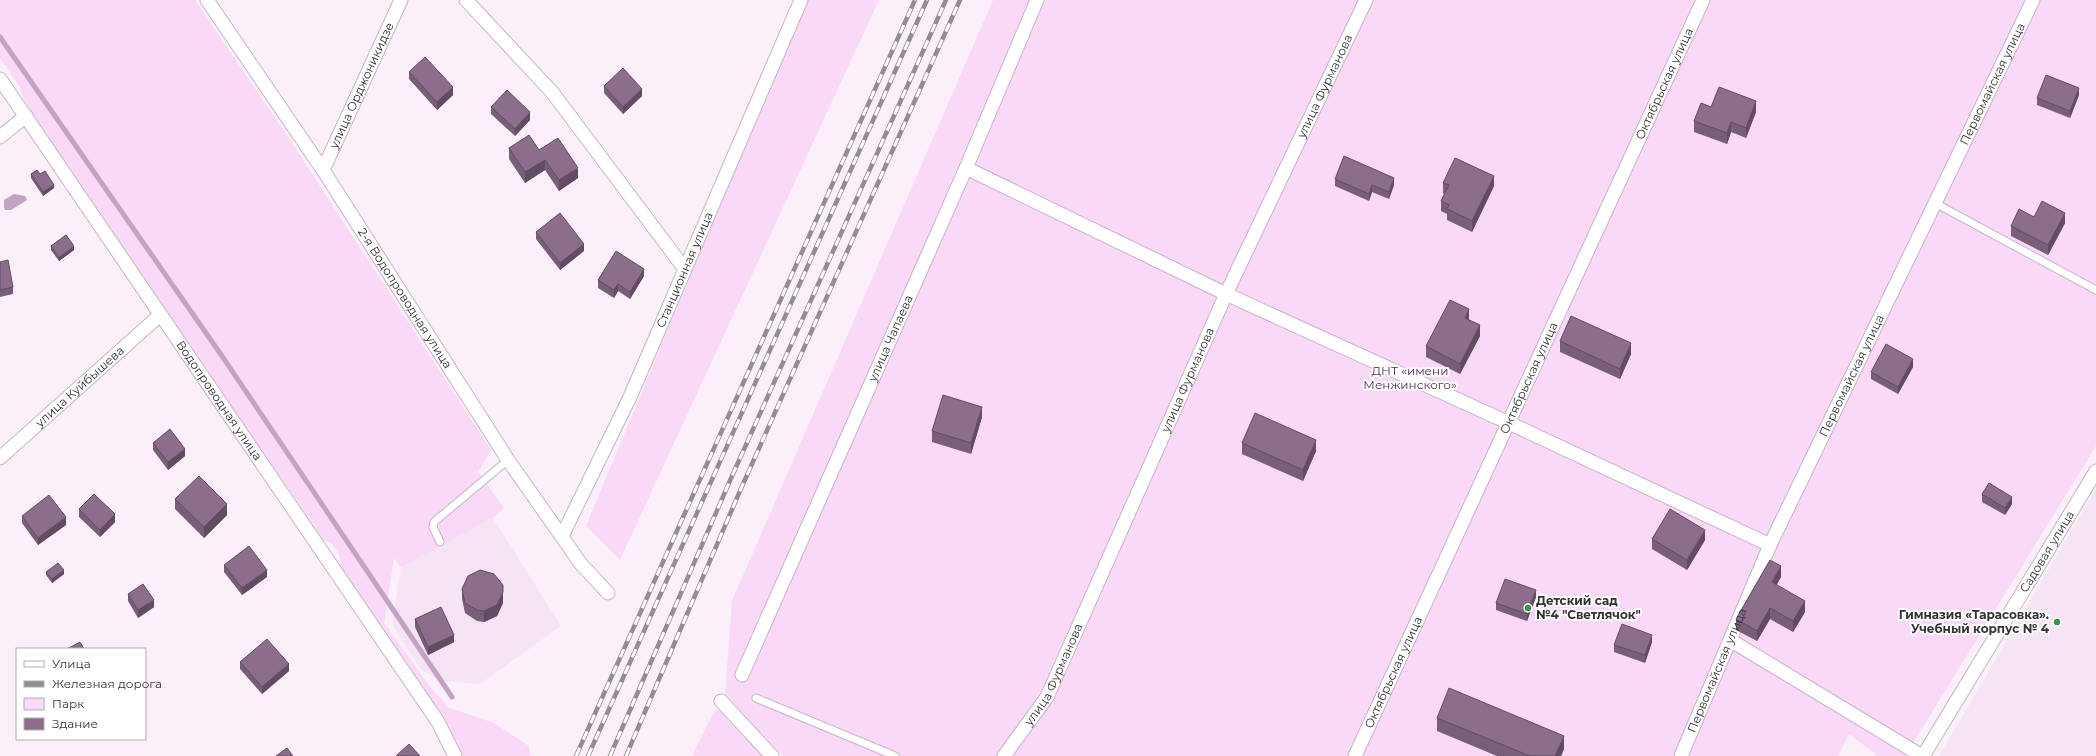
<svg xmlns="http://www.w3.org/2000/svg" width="2096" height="756" viewBox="0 0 2096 756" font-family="Montserrat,sans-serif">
<rect width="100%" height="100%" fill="#fbf0fa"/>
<path fill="#f5e4f4" d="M2096 489V756H1939Z
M493 518 561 626 480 684 442 681 421 670 392 624 401 567Z"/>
<path fill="#f9d8f8" d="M0 0H195L294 146 491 450 478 472 504 508 493 518 401 567 394 558 384 623 434 692 450 708 494 723 529 746 530 756H464L459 750 342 569C340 556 337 543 323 540L314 525C268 460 224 394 179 328 126 252 72 177 23 98L21 89 0 58Z
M805 0H879L620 560 586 526Z
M993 0H2096V446L1905 756H1878L1849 734 1838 756H783L725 695 732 601Z
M720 709 764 756H692L714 711Z"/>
<path fill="#c4a3c2" d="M14 194 25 196 27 200 11 210H5L4 208V200Z"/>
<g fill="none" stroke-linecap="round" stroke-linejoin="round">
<path stroke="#c4a3c2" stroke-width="5" d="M0 37 222 356 452 697"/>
<defs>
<path id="service" d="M1935 203 2096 290
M440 542 433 527 434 522 508 460
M756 698 895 756"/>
<g id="minor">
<path id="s1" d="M207 0 323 170 508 460 581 564 608 593"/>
<path d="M466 0 552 92 684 268"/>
<path id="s2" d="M0 79 438 722 455 756"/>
<path d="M0 137 26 116"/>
<path d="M966 168 1226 294 1509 423 1770 545"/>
<path id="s3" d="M323 170 401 0"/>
<path id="s4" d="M0 458 160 315"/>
<path id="s5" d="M562 536 630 397 801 0"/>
<path d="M1730 640 1922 756"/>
<path id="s6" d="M742 675 966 168 1037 0"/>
<path d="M721 701 772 756"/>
<path id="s7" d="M1004 756 1047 697 1226 294 1366 0"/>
<path id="s8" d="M1355 756 1703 0"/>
<path id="s9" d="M1681 756 1770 545 2033 0"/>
<path id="s10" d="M1923 756 2096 471"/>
</g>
</defs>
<use href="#service" stroke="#c1b7c1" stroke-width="9"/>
<use href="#minor" stroke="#c1b7c1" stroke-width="15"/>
<use href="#service" stroke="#fff" stroke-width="7"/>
<use href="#minor" stroke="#fff" stroke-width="13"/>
<defs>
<path id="rail" d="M576 756 915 0
M588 756 927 0
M610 756 732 476 946 0
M626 756 743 484 960 0"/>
</defs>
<use href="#rail" stroke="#948c93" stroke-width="4.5"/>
<use href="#rail" stroke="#fff" stroke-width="3" stroke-dasharray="9" stroke-linecap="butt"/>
</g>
<path fill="#785e78" d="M409 72 453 95 437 110 409 79Z
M604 86 642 96 623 114 604 93Z
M2079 95 2070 118 2037 105V98Z
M491 107 530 120 515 136 491 114Z
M1711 107 1756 112 1746 138 1731 132 1727 144 1694 132V121Z
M509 148 539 150 578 178 559 191 545 170 525 183 509 159Z
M31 174H40L54 188 43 196 31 178Z
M1335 179 1394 185 1389 199 1372 192 1369 201 1335 186Z
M1443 183 1494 186 1472 232 1447 220V214L1441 211V201L1444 194 1443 193Z
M2034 217 2065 223 2048 255 2011 236V226Z
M536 232 584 251 560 270 536 239Z
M51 246 74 250 59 261 51 250Z
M0 262 13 287V294L0 297Z
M644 276 630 299 618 291 614 298 598 288V280Z
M1469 320 1480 336 1460 374 1426 357V346Z
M1560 341 1631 354 1620 379 1560 352Z
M1913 367 1898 394 1871 379V372Z
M982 417 971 454 932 442V431Z
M153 443 185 456 168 470 153 450Z
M1242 443 1316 451 1303 481 1242 454Z
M1982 494 2012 504 2005 515 1982 502Z
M175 499 227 515 204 538 175 509Z
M79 509 115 522 100 537 79 517Z
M22 516 66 525 38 545 22 523Z
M1652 539 1705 540 1687 570 1652 549Z
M224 565 267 577 242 595 224 572Z
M46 572 64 574 52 583 46 575Z
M1781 577 1776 585 1805 612 1793 632 1770 619 1757 641 1736 630V619Z
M462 589 503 603 497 616 484 622 477 621 465 613 462 599Z
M128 594 154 607 138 618 128 601Z
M1536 597 1527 621 1496 610V603Z
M415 619 454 642 428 655 415 627Z
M1652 642 1645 663 1614 652V645Z
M240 662 289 671 262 694 240 669Z
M1437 718 1564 749 1561 756H1497L1437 731Z"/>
<path fill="#624c61" d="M453 87V95L437 110V102Z
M2079 88V95L2070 118V111Z
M642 89V96L623 114V107Z
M1756 101V112L1746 138V128Z
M530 112V120L515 136V129Z
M1731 122V132L1727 144V133Z
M545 160V170L525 183V172Z
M578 168V178L559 191V180Z
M1494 176V186L1472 232V221Z
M1394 178V185L1389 199V192Z
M54 185V188L43 196V192Z
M1372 185V192L1369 201V194Z
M2065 213V223L2048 255V245Z
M584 244V251L560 270V263Z
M74 246V250L59 261V258Z
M644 269V276L630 299V292Z
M618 284V291L614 298V290Z
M1469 309V320L1465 318Z
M1480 325V336L1460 374V364Z
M1631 343V354L1620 379V369Z
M1913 359V367L1898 394V387Z
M982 407V417L971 454V443Z
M1316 440V451L1303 481V470Z
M185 449V456L168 470V462Z
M2012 497V504L2005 515V508Z
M227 504V515L204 538V527Z
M115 514V522L100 537V530Z
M66 517V525L38 545V538Z
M1705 530V540L1687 570V560Z
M1781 566V577L1772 593V582Z
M64 570V574L52 583V579Z
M267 570V577L242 595V588Z
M1536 590V597L1527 621V614Z
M503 592V603L497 616 484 622V611Z
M154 600V607L138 618V610Z
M1805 601V612L1793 632V621Z
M1770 608V619L1757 641V631Z
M454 635V642L428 655V647Z
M1652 635V642L1645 663V655Z
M289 664V671L262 694V687Z
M1564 736V749L1561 756H1555Z"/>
<path fill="#8c6d8b" stroke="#624c61" d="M425 57 453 87 437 102 409 72Z
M623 68 642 89 623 107 604 86Z
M2046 75 2079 88 2070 111 2037 98Z
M1719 87 1756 101 1746 128 1731 122 1727 133 1694 121 1701 103 1711 107Z
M507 90 530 112 515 129 491 107Z
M529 135 539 150 558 138 578 168 559 180 545 160 525 172 509 148Z
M1344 156 1394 178 1389 192 1372 185 1369 194 1335 179Z
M1455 158 1494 176 1472 221 1447 209 1449 205 1441 201 1449 185 1443 183Z
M37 170 40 174 45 171 54 185 43 192 31 174Z
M2042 201 2065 213 2048 245 2011 226 2019 209 2034 217Z
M560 213 584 244 560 263 536 232Z
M66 235 74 246 59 258 51 246Z
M616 251 644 269 630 292 618 284 614 290 598 280Z
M8 260 13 287 0 290V262Z
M1450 300 1469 309 1465 318 1480 325 1460 364 1426 346Z
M1571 316 1631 343 1620 369 1560 341Z
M1886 344 1913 359 1898 387 1871 372Z
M943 395 982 407 971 443 932 431Z
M1255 413 1316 440 1303 470 1242 443Z
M170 429 185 449 168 462 153 443Z
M199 476 227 504 204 527 175 499Z
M1989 483 2012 497 2005 508 1982 494Z
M94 494 115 514 100 530 79 509Z
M49 495 66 517 38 538 22 516Z
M1670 509 1705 530 1687 560 1652 539Z
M249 546 267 570 242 588 224 565Z
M1770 560 1781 566 1772 582 1805 601 1793 621 1770 608 1757 631 1736 619Z
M58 563 64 570 52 579 46 572Z
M480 570 494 574 503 585V592L497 605 484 611 477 610 465 603 462 589 468 576Z
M1505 579 1536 590 1527 614 1496 603Z
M143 584 154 600 138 610 128 594Z
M441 607 454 635 428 647 415 619Z
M1622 624 1652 635 1645 655 1614 645Z
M267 639 289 664 262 687 240 662Z
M80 642 84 649H67Z
M1449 688 1564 736 1555 756H1530L1437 718Z
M409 744 420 756H396Z
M287 748 293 756H276Z"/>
<g fill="#36964a" stroke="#fff" stroke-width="1.5">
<circle cx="1528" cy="608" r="4"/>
<circle cx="2057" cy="622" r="4"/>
</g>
<g text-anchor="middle" stroke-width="4" stroke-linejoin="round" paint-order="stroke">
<g font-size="12" fill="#353135" stroke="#fff">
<text dy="4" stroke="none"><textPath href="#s8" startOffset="740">Октябрьская улица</textPath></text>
<text dy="4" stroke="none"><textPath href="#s9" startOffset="741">Первомайская улица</textPath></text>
<text dy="4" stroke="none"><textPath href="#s3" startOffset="93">улица Орджоникидзе</textPath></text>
<text dy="4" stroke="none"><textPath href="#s7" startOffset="744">улица Фурманова</textPath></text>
<text dy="4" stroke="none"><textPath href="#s5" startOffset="293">Станционная улица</textPath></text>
<text dy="4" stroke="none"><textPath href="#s1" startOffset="358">2-я Водопроводная улица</textPath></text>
<text dy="4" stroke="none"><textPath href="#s6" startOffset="368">улица Чапаева</textPath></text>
<text dy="4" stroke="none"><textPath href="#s9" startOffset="417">Первомайская улица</textPath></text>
<text dy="4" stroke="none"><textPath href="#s8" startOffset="416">Октябрьская улица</textPath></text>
<text dy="4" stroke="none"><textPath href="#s7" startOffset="420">улица Фурманова</textPath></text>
<text dy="4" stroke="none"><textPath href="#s4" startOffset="107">улица Куйбышева</textPath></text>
<text dy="4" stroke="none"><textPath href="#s2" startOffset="389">Водопроводная улица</textPath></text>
<text dy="4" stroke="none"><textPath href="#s10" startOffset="239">Садовая улица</textPath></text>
<text dy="4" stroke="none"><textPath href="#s9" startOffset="93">Первомайская улица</textPath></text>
<text dy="4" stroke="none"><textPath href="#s8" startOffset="92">Октябрьская улица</textPath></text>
<text dy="4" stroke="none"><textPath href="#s7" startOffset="96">улица Фурманова</textPath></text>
</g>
<g font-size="12" fill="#542a54" stroke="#fff">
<text x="1410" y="375">ДНТ «имени<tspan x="1410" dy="14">Менжинского»</tspan></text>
</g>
<g font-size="12" font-weight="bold" fill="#353135" stroke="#fff" text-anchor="start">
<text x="1536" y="605">Детский сад<tspan x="1536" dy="14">№4 "Светлячок"</tspan></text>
<text x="2049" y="619" text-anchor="end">Гимназия «Тарасовка».<tspan x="2049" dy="14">Учебный корпус № 4</tspan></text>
</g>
</g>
<rect x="16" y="648" width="130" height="92" fill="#ffffff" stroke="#aeadae"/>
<rect x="24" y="661" width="20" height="6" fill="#ffffff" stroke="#aeadae"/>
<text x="52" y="668" font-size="12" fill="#353135">Улица</text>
<rect x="24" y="681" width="20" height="6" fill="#948c93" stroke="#aeadae"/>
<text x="52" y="688" font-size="12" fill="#353135">Железная дорога</text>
<rect x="24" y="698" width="20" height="12" fill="#f9d8f8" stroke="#aeadae"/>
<text x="52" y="708" font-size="12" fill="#353135">Парк</text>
<rect x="24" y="718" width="20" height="12" fill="#8c6d8b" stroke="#aeadae"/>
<text x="52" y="728" font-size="12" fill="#353135">Здание</text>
</svg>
